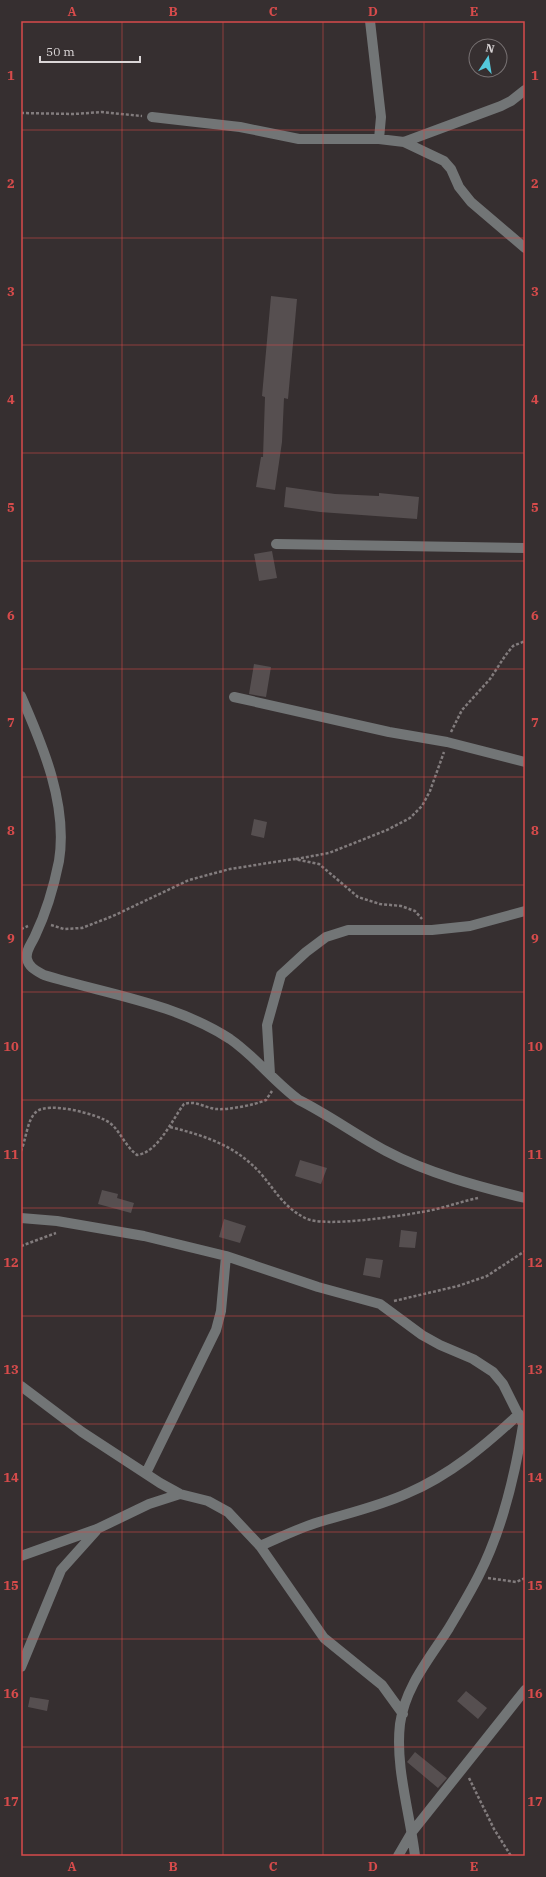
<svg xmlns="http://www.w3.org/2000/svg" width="546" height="1877" viewBox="0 0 546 1877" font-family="'IBM Plex Serif',serif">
<rect width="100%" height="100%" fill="#362f30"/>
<path fill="#564f50" d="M271 296 297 299 288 399 284 398 282 442 275 490 256 487 261 457H263L265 397 262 396Z
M286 487 335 494 379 496V493L419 497 417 519 320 512 284 507Z
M272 551 277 578 259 581 254 554Z
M254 664 271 667 266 697 249 694Z
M254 819 267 822 264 838 251 835Z
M300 1160 327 1168 321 1184 295 1176Z
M102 1190 118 1194 117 1198 134 1203 131 1213 98 1204Z
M224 1219 246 1226 240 1243 219 1237Z
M401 1230 417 1232 415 1248 399 1247Z
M366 1258 383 1260 380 1278 363 1275Z
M466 1691 487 1708 478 1719 457 1701Z
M30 1697 49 1700 47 1711 28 1707Z
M415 1752 447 1778 438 1788 407 1762Z"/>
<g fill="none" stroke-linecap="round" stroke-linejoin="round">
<path stroke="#827c7d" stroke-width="2.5" stroke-dasharray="3 2" stroke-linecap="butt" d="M21 113 74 114 102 112 142 116
M451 732 462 710 490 679 505 656 513 646 525 641
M296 859 329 853 387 830 410 818 422 806 430 791 444 752
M51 925 64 929 82 928 113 916 189 880 230 869 294 859 319 864 358 897 380 904 401 906 415 911 422 919
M21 929 28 926
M170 1127C206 1136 237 1146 262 1175 277 1193 284 1207 305 1218 324 1228 398 1216 422 1212 441 1209 459 1202 478 1198
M21 1151C26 1140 27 1120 36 1112 48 1101 98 1114 110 1123 121 1132 125 1146 137 1155 158 1153 173 1118 184 1104 196 1100 205 1108 216 1109 229 1110 254 1105 266 1100L272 1091
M21 1246 56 1233
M394 1301 458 1286 487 1276 525 1251
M488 1578 516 1582 525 1578
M469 1778 494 1829 511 1856"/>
<path stroke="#727576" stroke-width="10" d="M370 21 381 117 379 139
M152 117 240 127 299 139H379L404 142 444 161 451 169 459 187 471 202 525 248
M404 142 501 106 511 101 525 90
M276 544 525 548
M21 696C43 746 68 805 59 861 54 886 46 913 35 936 32 943 25 951 27 959 29 968 37 971 44 975 106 994 175 1003 230 1039 256 1057 274 1082 299 1100 329 1115 356 1135 386 1151 427 1173 480 1187 525 1198
M234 697 389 732 447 742 525 762
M270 1074 267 1025 281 975 306 952 326 937 348 930H432L470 926 525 911
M21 1218 57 1221 144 1236 226 1256 318 1287 380 1304 422 1335 440 1345 473 1359 493 1372 503 1384 523 1424
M21 1386 82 1432 160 1483 180 1494 208 1501 228 1512 260 1546 324 1638 382 1685 403 1714
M146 1473 216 1330 221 1311 226 1256
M260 1546C279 1538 299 1528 319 1522 349 1513 380 1506 408 1493 450 1475 486 1445 519 1414
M21 1556 97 1529 149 1504 180 1494
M21 1667 61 1570 96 1531
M398 1856 412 1832 525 1690
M415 1856C410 1813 395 1767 400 1724 405 1687 430 1658 449 1628 459 1611 470 1593 479 1575 503 1528 516 1471 524 1419"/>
</g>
<path fill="none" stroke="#d74b4b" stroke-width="1" stroke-opacity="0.55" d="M122 21V1856M223 21V1856M323 21V1856M424 21V1856M21 130H525M21 238H525M21 345H525M21 453H525M21 561H525M21 669H525M21 777H525M21 885H525M21 992H525M21 1100H525M21 1208H525M21 1316H525M21 1424H525M21 1532H525M21 1639H525M21 1747H525"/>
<rect width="546" height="1877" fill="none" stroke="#362f30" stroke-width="44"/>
<g transform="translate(488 58) rotate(12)"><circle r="19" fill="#362f30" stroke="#787273"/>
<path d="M0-3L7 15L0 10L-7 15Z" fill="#54cadd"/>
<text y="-6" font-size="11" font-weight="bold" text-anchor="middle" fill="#dbd6d7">N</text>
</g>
<path d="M40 56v6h100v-6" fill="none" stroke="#dbd6d7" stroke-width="2"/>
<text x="46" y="56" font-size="12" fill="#dbd6d7" stroke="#362f30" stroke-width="3" paint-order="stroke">50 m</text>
<rect x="22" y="22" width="502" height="1833" fill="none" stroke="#d74b4b" stroke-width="1.5"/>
<g font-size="13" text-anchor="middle" font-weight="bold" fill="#d74b4b">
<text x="72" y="16">A</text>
<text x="173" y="16">B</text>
<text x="273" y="16">C</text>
<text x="373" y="16">D</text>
<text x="474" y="16">E</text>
<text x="11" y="80">1</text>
<text x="535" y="80">1</text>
<text x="11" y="188">2</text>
<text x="535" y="188">2</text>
<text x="11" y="296">3</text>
<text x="535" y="296">3</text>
<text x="11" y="404">4</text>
<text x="535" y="404">4</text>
<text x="11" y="512">5</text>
<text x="535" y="512">5</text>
<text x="11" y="620">6</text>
<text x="535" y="620">6</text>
<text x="11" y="727">7</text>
<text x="535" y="727">7</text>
<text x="11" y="835">8</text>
<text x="535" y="835">8</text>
<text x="11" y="943">9</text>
<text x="535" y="943">9</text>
<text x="11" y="1051">10</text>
<text x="535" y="1051">10</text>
<text x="11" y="1159">11</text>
<text x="535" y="1159">11</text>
<text x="11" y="1267">12</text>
<text x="535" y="1267">12</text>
<text x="11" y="1374">13</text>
<text x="535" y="1374">13</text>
<text x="11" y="1482">14</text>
<text x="535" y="1482">14</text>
<text x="11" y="1590">15</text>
<text x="535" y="1590">15</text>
<text x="11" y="1698">16</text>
<text x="535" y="1698">16</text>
<text x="11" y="1806">17</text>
<text x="535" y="1806">17</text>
<text x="72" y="1871">A</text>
<text x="173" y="1871">B</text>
<text x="273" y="1871">C</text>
<text x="373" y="1871">D</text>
<text x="474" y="1871">E</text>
</g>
</svg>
